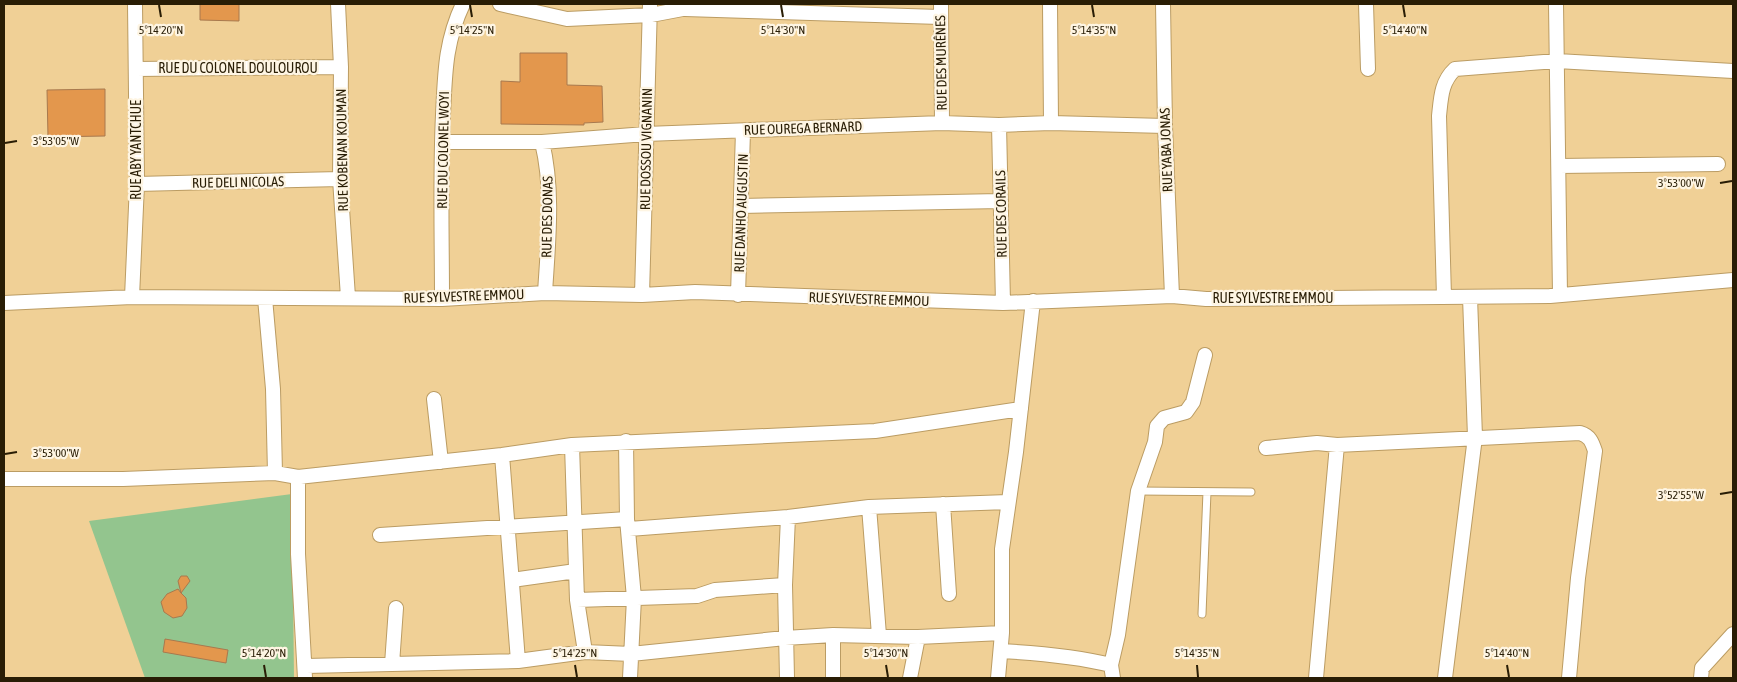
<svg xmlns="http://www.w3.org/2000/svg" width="1737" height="682" viewBox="0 0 1737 682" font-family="'Asap Condensed',sans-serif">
<rect width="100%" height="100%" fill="#f0d096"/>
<path fill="#93c58e" d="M292 494 294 678H145L89 521Z"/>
<path fill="#e3974d" stroke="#a8794e" d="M200 4H239V21L200 20Z
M520 53H567V85L602 86 603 122 584 123V125L501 124V81L520 82Z
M105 89V136L48 137 47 90Z
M181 576H187L190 581 181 593 186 598 187 608 182 616 173 618 164 612 161 602 167 594 178 589 181 593 178 581Z
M165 639 228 650 226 663 163 652Z"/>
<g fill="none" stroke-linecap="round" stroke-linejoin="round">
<defs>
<path id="lane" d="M1138 491 1251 492
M1202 614 1207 492"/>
<path id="street" d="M338 4 341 67 340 179 348 297
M500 4 567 19 651 15 693 7
M941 4 942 123
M1050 4 1051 123
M1163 4 1165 126 1172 296
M1366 4 1368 69
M1556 4 1560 295
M685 9 940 17
M136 69 341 67
M999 125 1003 303
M442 142H542L646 134 942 123 999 125 1051 123 1165 126
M542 142C554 191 548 243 545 293
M1559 166 1718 164
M137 184 340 179
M741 206 1001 201
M642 295 650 4
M738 295 743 131
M132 297 137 184 135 4
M1444 297 1439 116C1441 98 1441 82 1455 69L1557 61 1733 71
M265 298 273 389 275 473
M442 299C442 238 440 176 443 115 445 74 445 42 463 4
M4 303 132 297 442 299 545 293 642 295 695 292 1003 303 1172 296 1206 299 1550 296 1733 280
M434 399 441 462
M626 441 627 519 634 598 630 678
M572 445 577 600 585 652
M1266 448 1317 443 1337 445 1580 433C1590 436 1592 442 1595 451L1578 578 1569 678
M502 455 518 661
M4 479H123L275 473 298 477
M943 504 949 594
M869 507 879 635
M629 529 788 517 869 507 1008 502
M380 535 627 519
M512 580 576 571
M577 600 697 596 715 590 785 585
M1001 651C1038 653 1075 656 1111 665L1113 678
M392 664 396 608
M1111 665 1118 635 1138 491 1155 442 1157 426 1164 418 1186 412 1193 402 1205 355
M306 666 518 661 585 652 631 654 785 638 833 635 918 637 1002 633
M305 678 298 554V477L502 455 572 445 875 431 1021 409
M787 678 785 585 788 517
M833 678V635
M910 678 918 637
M998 678 1002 633V549L1016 452 1033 301
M1316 678 1337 445
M1445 678 1475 437 1470 297
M1701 678 1702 668 1733 634"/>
</defs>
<use href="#lane" stroke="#bb9c63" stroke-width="9"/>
<use href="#street" stroke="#bb9c63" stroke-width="16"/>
<use href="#lane" stroke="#fff" stroke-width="7"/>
<use href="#street" stroke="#fff" stroke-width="14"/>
</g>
<path fill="none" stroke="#291d05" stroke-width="2" d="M159 5 161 17M470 5 472 17M781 5 783 17M1092 5 1094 17M1403 5 1405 17M5 143 17 141M1720 183 1732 181M5 454 17 452M1720 494 1732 492M264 665 266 677M575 665 577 677M886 665 888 677M1197 665 1198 677M1507 665 1509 677"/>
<g text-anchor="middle" stroke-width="4.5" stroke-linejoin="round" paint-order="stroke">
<g font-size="14" fill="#291d05" stroke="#fef5e3">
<text transform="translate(941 63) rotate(-91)" y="5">RUE DES MURÊNES</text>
<text x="238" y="73">RUE DU COLONEL DOULOUROU</text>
<text transform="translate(803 128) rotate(-2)" y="5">RUE OUREGA BERNARD</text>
<text transform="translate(646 149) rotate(-89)" y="5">RUE DOSSOU VIGNANIN</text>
<text transform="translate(136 150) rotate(-90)" y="5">RUE ABY YANTCHUE</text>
<text transform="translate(342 150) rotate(-91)" y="5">RUE KOBENAN KOUMAN</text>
<text transform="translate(443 150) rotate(-89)" y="5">RUE DU COLONEL WOYI</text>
<text transform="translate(1166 150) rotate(-92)" y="5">RUE YABA JONAS</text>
<text transform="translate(238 182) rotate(-1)" y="5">RUE DELI NICOLAS</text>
<text transform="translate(741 213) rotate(-88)" y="5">RUE DANHO AUGUSTIN</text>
<text transform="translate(1001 214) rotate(-91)" y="5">RUE DES CORAILS</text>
<text transform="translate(547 217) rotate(-89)" y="5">RUE DES DONAS</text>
<text transform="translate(464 296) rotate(-2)" y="5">RUE SYLVESTRE EMMOU</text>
<text x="1273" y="303">RUE SYLVESTRE EMMOU</text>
<text transform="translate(869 299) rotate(2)" y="5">RUE SYLVESTRE EMMOU</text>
</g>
</g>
<g font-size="12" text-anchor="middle" fill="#291d05" stroke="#fef5e3" stroke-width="4.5" stroke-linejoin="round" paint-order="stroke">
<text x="161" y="34">5°14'20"N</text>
<text x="472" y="34">5°14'25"N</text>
<text x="783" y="34">5°14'30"N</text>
<text x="1094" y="34">5°14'35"N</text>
<text x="1405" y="34">5°14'40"N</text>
<text x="56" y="145">3°53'05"W</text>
<text x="1681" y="187">3°53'00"W</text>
<text x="56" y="457">3°53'00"W</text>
<text x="1681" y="499">3°52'55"W</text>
<text x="264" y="657">5°14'20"N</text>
<text x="575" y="657">5°14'25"N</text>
<text x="886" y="657">5°14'30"N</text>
<text x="1197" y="657">5°14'35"N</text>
<text x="1507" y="657">5°14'40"N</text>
</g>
<rect width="1737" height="682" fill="none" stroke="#291d05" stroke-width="10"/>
</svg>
